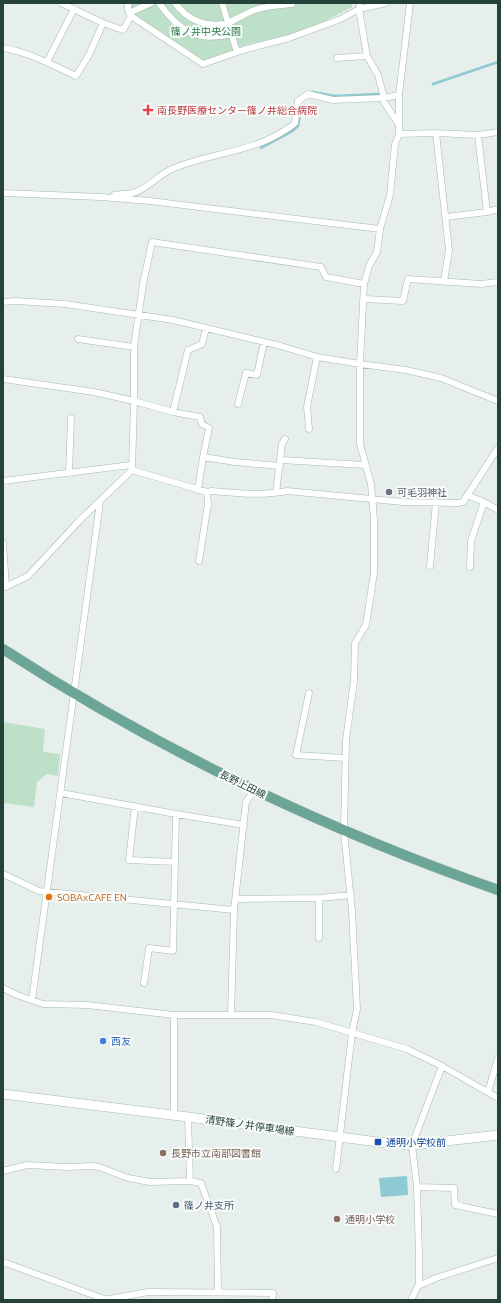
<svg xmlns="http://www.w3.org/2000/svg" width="501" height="1303" viewBox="0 0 501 1303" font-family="Ubuntu,'Noto Sans JP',sans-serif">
<rect width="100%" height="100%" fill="#e6efeb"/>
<path fill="#bfe0c8" d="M131 3H352V7L323 22 289 35 249 44 202 62 132 15Z
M3 722 45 729 43 752 60 754 58 776 47 774 37 782 34 807 3 803Z"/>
<path fill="#8ec9d4" d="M407 1176 408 1195 381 1197 379 1178Z"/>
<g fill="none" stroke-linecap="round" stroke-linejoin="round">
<path stroke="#8ec9d4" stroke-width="2.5" d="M433 84 498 62
M313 92 335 96 379 94
M261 148 291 132 298 126 301 109"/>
<defs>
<path id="street" d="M61 3 103 23 123 30 131 16
M128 3V10L131 16 203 64 243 50 289 38 341 19 359 9 386 3
M159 3C179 31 197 43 232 34
M175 3C187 20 209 30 230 22 237 19 245 14 252 11 265 6 279 5 292 4
M222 3 236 49
M360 3 359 9 367 56 378 75 384 98V102L398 123
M129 13 151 3
M3 48C29 52 52 65 76 76L89 55 103 23
M337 58 367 56
M47 62 74 9
M436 133 449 250 444 282
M399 134 436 133 478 135 498 132
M478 135 487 212
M3 193 101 197 150 201 380 229
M114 195C120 194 127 194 133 193 148 189 158 175 172 169 208 153 249 153 282 132 287 129 291 127 295 123L298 101 308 94 333 100 384 98 399 95
M446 217 487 212 498 209
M365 299 403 301 408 279 481 284 498 282
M3 302 16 301 65 304 173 320 281 346 317 357 360 364 364 284 369 266 377 252 380 229 390 195 395 144 399 134V95L410 3
M78 339 134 347
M3 379 94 392 134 401 173 412
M238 404 246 373 257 375 264 342
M309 429 307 407 317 357
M203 457 235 462 280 466
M281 460 365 465
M132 470 134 401V347L143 284 152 242 321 267 326 277 364 284
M132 470 207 492 212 491C237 493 263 496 287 491L403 502 458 503 463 502 498 448
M69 473 71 418
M3 481 131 465
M198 490 203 457 209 428 202 424 200 417 173 412 188 350 202 344 206 328
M276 493 282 444 285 439
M467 495 484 502 498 510
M3 543 6 587
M199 561 208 504 207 492
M430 566 436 502
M470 567 471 541 484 502
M3 588 28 576 79 521 132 470
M309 693 296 755 345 758
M61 793 176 814 244 825
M135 806 129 860 175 862
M3 874 39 891 234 910
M236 899 319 898 351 895
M319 938V898
M144 983 149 948 173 951 176 814
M3 988 17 995 43 1004 87 1005 174 1015H271L316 1022 407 1049 442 1066 498 1098
M32 1000 100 502
M174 1015V1115
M231 1015 234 910 246 802 254 790
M488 1092 498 1058
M188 1117 190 1181
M336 1169 352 1033 357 1009 352 911 344 831 346 740 354 681 355 643 366 625 374 573V519L371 484 360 444V364L406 370 441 378 498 401
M3 1171 27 1165 68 1167 92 1166 99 1167 128 1178 150 1182 190 1181 201 1183 217 1227 218 1292
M417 1187 454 1188 455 1205 498 1214
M3 1262 107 1300
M418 1286 436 1278 498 1258
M104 1300 148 1292 273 1293 272 1300
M411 1300 419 1284V1254L417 1187 412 1145 442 1066"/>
<path id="secondary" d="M3 1094 188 1117 378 1142 412 1145 498 1135"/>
<path id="primary" d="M3 649C157 749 324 829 498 890"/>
</defs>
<use href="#street" stroke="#a8b8b2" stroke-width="7"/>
<use href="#secondary" stroke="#a4bbb3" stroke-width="10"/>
<use href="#primary" stroke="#c2cac8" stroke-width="11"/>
<use href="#street" stroke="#fff" stroke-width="6"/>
<use href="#secondary" stroke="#fff" stroke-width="9"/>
<use href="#primary" stroke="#6aa596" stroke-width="10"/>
</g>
<path fill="#e0444e" stroke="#f7fbf9" stroke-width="1.5" d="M146 104h4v4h4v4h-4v4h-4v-4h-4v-4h4z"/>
<circle fill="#6b7280" stroke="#f7fbf9" stroke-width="1.5" cx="389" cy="492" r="4"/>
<circle fill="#e8710a" stroke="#f7fbf9" stroke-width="1.5" cx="49" cy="897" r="4"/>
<circle fill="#3f7fe0" stroke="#f7fbf9" stroke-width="1.5" cx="103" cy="1041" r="4"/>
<rect fill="#1a4fb4" stroke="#f7fbf9" stroke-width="1.5" x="374" y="1138" width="8" height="8" rx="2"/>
<g fill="#8d6e63" stroke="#f7fbf9" stroke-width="1.5">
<circle cx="163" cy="1153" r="4"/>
<circle cx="337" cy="1219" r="4"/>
</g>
<circle fill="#5c6f8a" stroke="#f7fbf9" stroke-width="1.5" cx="176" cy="1205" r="4"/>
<g text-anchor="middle" stroke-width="4" stroke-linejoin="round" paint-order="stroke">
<g font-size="10" fill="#2d7a4b" stroke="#f7fbf9">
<text x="206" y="35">篠ノ井中央公園</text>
</g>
<g font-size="10" fill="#be3a42" stroke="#f7fbf9" text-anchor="start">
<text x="157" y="114">南長野医療センター篠ノ井総合病院</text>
</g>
<g font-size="10" fill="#5b616d" stroke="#f7fbf9" text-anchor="start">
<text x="397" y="496">可毛羽神社</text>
</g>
<g font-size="10" fill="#24423a" stroke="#f7fbf9">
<text transform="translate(243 784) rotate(26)" y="4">長野上田線</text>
<text transform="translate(250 1125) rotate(8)" y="4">清野篠ノ井停車場線</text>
</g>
<g font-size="10" fill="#c56008" stroke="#f7fbf9" text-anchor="start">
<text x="57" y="901">SOBAxCAFE EN</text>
</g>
<g font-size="10" fill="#366cbe" stroke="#f7fbf9" text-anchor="start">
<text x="111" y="1045">西友</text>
</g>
<g font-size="10" fill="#164399" stroke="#f7fbf9" text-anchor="start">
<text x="386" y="1146">通明小学校前</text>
</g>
<g font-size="10" fill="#785e54" stroke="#f7fbf9" text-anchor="start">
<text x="171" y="1157">長野市立南部図書館</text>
<text x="345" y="1223">通明小学校</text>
</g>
<g font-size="10" fill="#4e5e75" stroke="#f7fbf9" text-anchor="start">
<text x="184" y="1209">篠ノ井支所</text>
</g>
</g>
<rect width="501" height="1303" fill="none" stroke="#24423a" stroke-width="8"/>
</svg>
